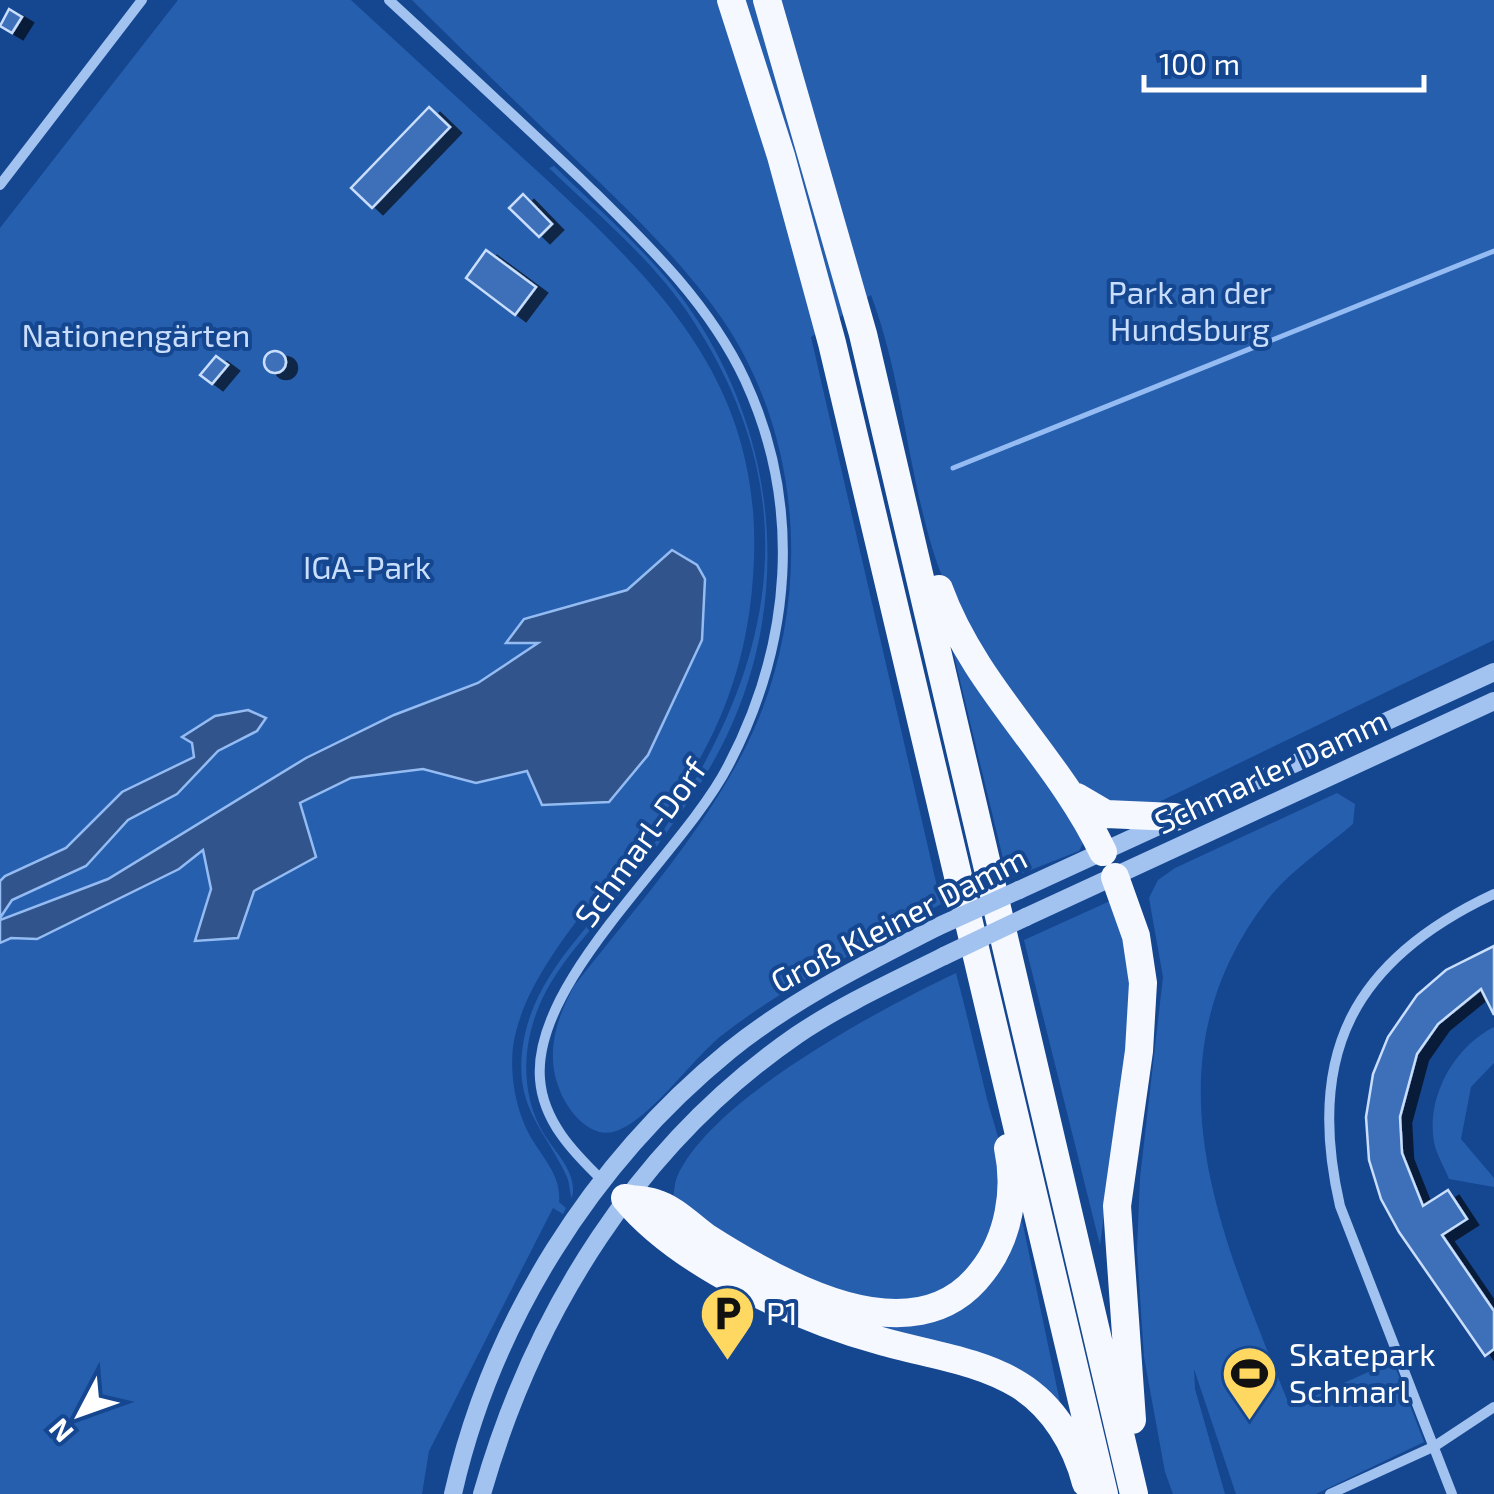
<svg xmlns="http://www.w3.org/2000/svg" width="1494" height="1494" viewBox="0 0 1494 1494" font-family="'Exo 2',sans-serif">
<defs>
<filter id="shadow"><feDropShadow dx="11" dy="6" stdDeviation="0" flood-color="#0009"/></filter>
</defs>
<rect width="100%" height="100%" fill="#154690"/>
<path fill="#275faf" d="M178 0H351C412 56 474 113 535 169 664 288 767 388 753 577 748 652 726 720 685 783 636 859 525 958 513 1047 510 1073 515 1104 526 1128 538 1154 562 1173 559 1202L566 1208 563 1214 553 1208 429 1451 422 1494H0V228Z
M412 0H1494V640L1159 802C1142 809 1109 809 1093 797 1050 766 955 615 937 563 908 476 903 380 871 295L811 337 941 904 912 920V925C845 956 780 990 721 1036 691 1060 648 1123 613 1132 589 1138 566 1109 559 1088 545 1054 557 1017 574 986 631 913 695 842 739 760 812 626 810 449 723 320 680 258 624 206 569 153 516 103 464 51 412 0Z
M554 166C602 213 657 259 694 315 791 461 793 647 694 793 670 829 645 863 618 897 588 934 552 969 536 1014 523 1050 522 1090 539 1125 550 1149 579 1170 572 1198 569 1192 570 1184 567 1177 546 1131 516 1110 522 1052 530 974 597 921 641 862 770 687 818 509 690 316 653 260 597 214 549 168Z
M951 643 1086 838 1079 851 1008 879Z
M1337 793 1355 804 1353 824C1324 849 1292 869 1268 899 1140 1065 1222 1236 1290 1407L1393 1361 1424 1442 1316 1494H1236L1194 1369 1195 1389 1225 1494H1173L1165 1472 1144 1357 1137 1250 1140 1178 1163 977 1149 898 1158 880 1175 868Z
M1110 901 1127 940 1133 1005 1100 1245 1024 940Z
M956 973C967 1015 977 1057 987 1099 992 1118 1000 1139 1002 1159 1005 1196 996 1229 975 1259 904 1360 745 1249 672 1199 675 1191 674 1184 677 1177 711 1099 880 1009 956 973Z
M1494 1027V1063L1471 1087 1461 1139 1494 1178V1187L1449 1179C1445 1168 1436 1154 1434 1142 1426 1097 1454 1047 1494 1027Z
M1022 1220 1062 1412 843 1315 984 1288 1009 1257Z"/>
<path fill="#30548b" stroke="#94bcf3" stroke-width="2.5" d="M672 550 697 565 705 579 702 640 648 755 609 802 542 805 527 771 476 783 423 769 351 778 300 803 316 857 254 891 238 938 195 941 211 889 203 850 179 869 37 939 11 938 0 943V920L108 879 306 758 394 715 478 683 538 643H506L524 619 627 590Z
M248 710 266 718 257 731 218 751 177 794 128 820 86 866 12 900 0 918V881L5 876 66 848 122 792 194 757 192 743 182 737 215 716Z"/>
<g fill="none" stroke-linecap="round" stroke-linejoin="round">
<path stroke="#94bcf3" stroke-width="5" d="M953 468 1494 251"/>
</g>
<path fill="#3d70b9" stroke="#c9defc" stroke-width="2.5" filter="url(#shadow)" d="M9 9 22 17 12 33 0 26Z
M429 107 450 127 372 208 351 188Z
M523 194 552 224 539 237 509 208Z
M486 250 536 287 515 315 466 278Z
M264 362a11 11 0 1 1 22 0a11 11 0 1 1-22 0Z
M216 356 228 365 212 384 200 375Z
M1494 946V1015L1481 989 1438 1024 1417 1054 1400 1117 1402 1153 1423 1206 1448 1190 1467 1219 1442 1235 1494 1311V1349L1485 1356 1399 1232 1381 1199 1369 1160 1366 1117 1373 1074 1388 1037 1417 995 1446 970Z"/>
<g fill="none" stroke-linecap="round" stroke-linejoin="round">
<path stroke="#a2c2f0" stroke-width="10" d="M389 0C454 60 519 120 583 181 644 241 708 301 745 380 803 506 792 644 728 766 682 855 532 980 540 1079 543 1121 573 1152 602 1180
M0 185 142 0
M1330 1494 1435 1446 1494 1407
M1452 1494 1340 1206C1305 1054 1353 960 1494 894"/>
<path stroke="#a2c2f0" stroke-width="18" d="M1019 890 1494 672
M1026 917 1494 701
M453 1494C492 1321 592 1163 729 1051 792 1000 865 964 937 927
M482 1494C534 1311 639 1144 797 1035 843 1004 894 981 944 956"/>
<path stroke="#f5f8ff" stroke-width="28" d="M731 0 781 156 832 343 1104 1494
M767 0 863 334 1134 1494
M939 589C975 688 1058 757 1103 852
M1077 797 1106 814 1175 817
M1115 877 1136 936 1143 983 1139 1051 1117 1206 1132 1420
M625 1198C635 1200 646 1200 655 1203 673 1208 691 1226 706 1237 778 1283 914 1362 982 1272 1009 1238 1017 1190 1008 1148
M625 1198C680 1265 798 1318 881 1341 926 1354 979 1360 1019 1385 1053 1406 1076 1444 1086 1483"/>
<path stroke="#a2c2f0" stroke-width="18" d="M937 927 1019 890
M944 956 1026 917"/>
</g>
<defs>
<symbol id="parking-pin" viewBox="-11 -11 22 30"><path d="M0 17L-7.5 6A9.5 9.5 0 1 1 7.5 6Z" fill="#ffd861" stroke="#154690"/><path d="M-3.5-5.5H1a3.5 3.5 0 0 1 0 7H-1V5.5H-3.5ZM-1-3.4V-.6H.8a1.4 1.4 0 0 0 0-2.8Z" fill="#111"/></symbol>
<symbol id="stadium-pin" viewBox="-11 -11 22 30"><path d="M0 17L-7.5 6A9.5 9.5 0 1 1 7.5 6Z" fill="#ffd861" stroke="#154690"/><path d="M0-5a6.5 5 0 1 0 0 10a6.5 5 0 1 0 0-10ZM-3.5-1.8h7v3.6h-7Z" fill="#111"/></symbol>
</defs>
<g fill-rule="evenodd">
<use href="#parking-pin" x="696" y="1282" width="63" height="86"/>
<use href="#stadium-pin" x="1218" y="1342" width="63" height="86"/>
</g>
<g text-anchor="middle" stroke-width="8" stroke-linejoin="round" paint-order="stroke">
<g font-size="32" fill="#c9defc" stroke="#154690">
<text x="1190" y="304">Park an der<tspan x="1190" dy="37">Hundsburg</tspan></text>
<text x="136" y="347">Nationengärten</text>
<text x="367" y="579">IGA-Park</text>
</g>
<g font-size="32" fill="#fff" stroke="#154690">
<text transform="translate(1271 772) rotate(-25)" y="11">Schmarler Damm</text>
<text transform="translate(641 843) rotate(-54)" y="11">Schmarl-Dorf</text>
<text transform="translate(899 920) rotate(-27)" y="11">Groß Kleiner Damm</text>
</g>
<g font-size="32" fill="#fff" stroke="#154690" text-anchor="start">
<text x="766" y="1325">P1</text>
<text x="1289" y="1366">Skatepark<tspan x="1289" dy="37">Schmarl</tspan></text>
</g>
</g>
<g transform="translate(80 1414) rotate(229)" stroke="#154690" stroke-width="8" paint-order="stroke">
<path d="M0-8L18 38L0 25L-18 38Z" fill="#ffffff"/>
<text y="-15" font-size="28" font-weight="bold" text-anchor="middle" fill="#ffffff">N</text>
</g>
<path d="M1144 75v15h280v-15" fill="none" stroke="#ffffff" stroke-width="5"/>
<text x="1159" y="75" font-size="30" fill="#ffffff" stroke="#154690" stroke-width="8" paint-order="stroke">100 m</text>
</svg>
